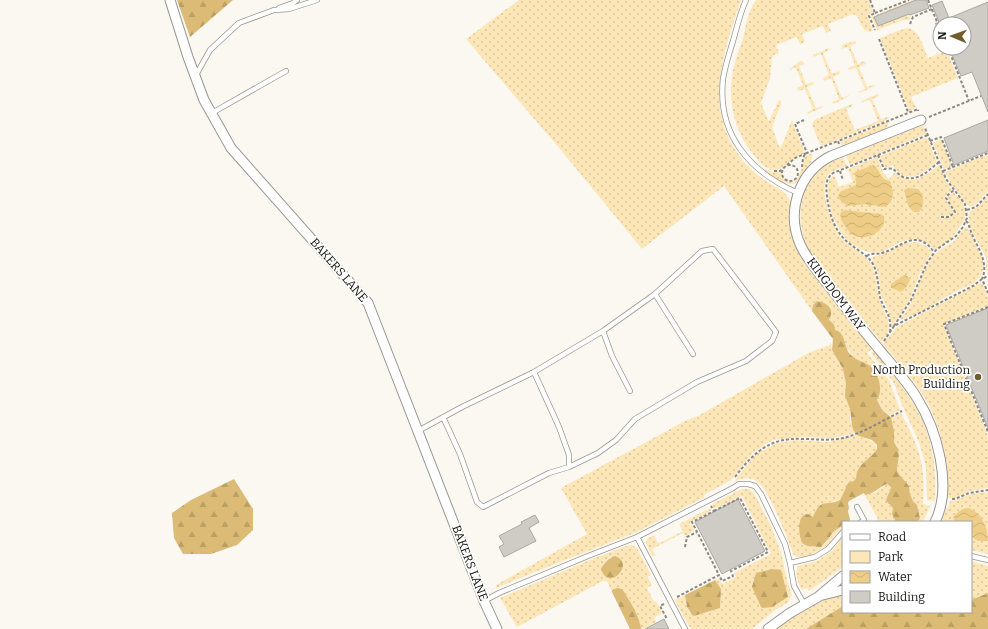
<svg xmlns="http://www.w3.org/2000/svg" width="988" height="629" viewBox="0 0 988 629" font-family="Bitter,serif">
<defs>
<pattern id="green-dots" width="8" height="8" patternUnits="userSpaceOnUse"><rect width="8" height="8" fill="#fde7b8"/><path d="M2 2h.1M6 6h.1" fill="none" stroke="#d8c59d" stroke-width="1.8" stroke-linecap="round"/></pattern>
<pattern id="forest-firs" width="22" height="20" patternUnits="userSpaceOnUse"><rect width="22" height="20" fill="#dbbb75"/><path d="M5 1l3.5 6h-7zM16 11l3.5 6h-7z" fill="#bba064"/></pattern>
<pattern id="water-waves" width="16" height="10" patternUnits="userSpaceOnUse"><rect width="16" height="10" fill="#eece87"/><path d="M0 5q4-4 8 0t8 0" fill="none" stroke="#cbb074"/></pattern>
</defs>
<rect width="100%" height="100%" fill="#fbf8f2"/>
<path fill="url(#green-dots)" fill-rule="evenodd" d="M519 0H741C722 57 701 115 748 166 754 172 761 178 769 183 775 187 784 190 788 197 792 203 789 210 790 217 791 229 793 241 798 252 804 265 814 276 823 287 839 308 855 328 872 349L867 353 889 380 900 410 890 415 882 410 877 400 878 396 873 369 868 364 860 362 853 357 844 344 843 338 835 330C835 325 832 323 829 320L831 317 815 303 813 305 812 311 724 186 642 249 560 149 466 39Z
M756 0H868L873 12 867 15 873 31C863 34 861 24 857 16L853 14 828 24 831 31 826 33 823 26 802 34 805 42 800 44 797 37 776 45 779 53 774 55 772 58 770 78 761 103 768 120 769 121 779 100 781 101V104L772 127 779 146 781 147 792 120 805 153C796 156 781 171 774 170 765 170 758 160 753 154 735 132 728 104 732 76 734 63 739 50 743 38 746 25 748 11 756 0Z
M912 0H916L874 17 878 26 909 14 910 20H903L877 30 871 17Z
M908 28C921 31 923 48 928 58L947 51 958 78 911 97 916 108 909 111 880 38 900 30Z
M855 41 857 43 850 46 858 64 864 61 866 64 859 67 867 87 874 85 875 86 859 93 858 92 865 89 856 68 849 70 848 68 855 65 848 47 841 49 843 44Z
M829 48 830 50 823 53 832 74 839 71 840 74 833 77 842 98 849 95V96L834 104 832 102 839 99 831 78 824 81 823 78 829 75 821 54 814 57 813 55Z
M800 61H802L805 64 799 66 806 84 813 82 814 84 807 87 816 108 823 106V107L808 114 806 113 813 109 805 89 798 91 797 88 803 85 796 68 789 70Z
M877 94 879 96 872 99 881 119 888 117 889 119 822 146 820 144 812 125 814 120 852 104 853 106 846 109 855 130 878 121 870 100 862 102V101Z
M889 121 887 128 842 146 840 142Z
M923 125 926 134 850 165 846 156Z
M927 137 937 162C923 174 906 187 893 165L885 168 880 156Z
M941 139 952 166 944 169 933 143Z
M812 153C813 161 810 164 805 170 802 174 800 180 796 183 786 188 771 175 765 170V169L772 172 781 171C781 179 790 186 797 179 802 172 802 164 804 157Z
M988 154V191L975 205 969 207 951 184 945 172Z
M843 157 847 166C841 168 832 170 828 175 818 189 832 227 842 239 850 248 862 252 870 262 877 273 876 285 879 297 883 313 898 327 881 342L811 254C795 227 796 187 824 167 830 162 837 160 843 157Z
M877 157 883 172 889 179 895 172C911 188 925 176 939 165L945 179 952 190 945 196V199L954 212 948 216H940V218L951 217 956 213 947 198 953 192 961 200 964 206 966 213 964 221 951 239 935 250C921 236 909 237 893 246 887 249 882 253 875 253 843 252 823 209 829 180L834 175 839 187 853 182 848 169Z
M988 196V274C985 269 987 264 986 258 982 247 963 223 970 211L976 208Z
M966 227 968 228 983 260 984 267 980 277 974 283 951 294 923 311 901 320V318C918 298 919 274 934 255 939 249 948 246 954 241 958 237 961 230 966 227Z
M917 242 925 245 932 252 920 273 910 299 892 327 888 310 881 295 878 274 872 257 886 253 906 243Z
M982 282 988 297V306L943 324 988 436V488L970 491 955 498H947C949 462 942 426 923 395 911 377 897 361 883 344L897 327Z
M831 343 832 350 843 369 846 384V396L850 409V420L855 433 833 438 798 437 774 440 767 443 753 453 731 480 704 495 705 497 637 532 555 564 496 588V585L587 534 561 488 685 421 698 416 810 352 828 346Z
M874 351C916 402 939 432 935 501L927 500 926 467 919 442 902 405 894 383 871 353Z
M901 413C919 448 926 463 923 504L930 506 923 522H918L920 518 917 505 913 501 910 494 909 486 898 473 897 469 899 458 898 449 894 442V431L891 417Z
M857 435C864 440 875 438 877 449 871 460 856 466 856 480L845 489 840 500 819 505 813 517 811 516 800 535V539L807 546 815 547 825 544 833 532 843 525V527C836 532 833 538 828 544 820 551 807 558 796 557L793 553C787 538 770 492 759 483 753 477 743 477 736 481L735 480 756 454 777 443 795 440 829 442Z
M887 484 891 487 890 492 887 496 889 505 893 508 894 519 896 522H873L878 519 865 495 874 493Z
M742 489H749L754 493 771 526 781 552 787 580 792 596 789 598V602L774 611 752 629H691L683 616 675 600 685 595C686 603 686 612 694 616L720 608 721 589 715 580 719 578 722 584 736 577 734 573 771 554 742 496 714 509 712 504Z
M988 492V554L971 550V522H942L946 508H948L950 501 956 500 971 494Z
M710 508 711 511 690 522 694 531 685 536 683 533 652 549 656 556H652L646 543 647 539 654 535 658 543H660L683 531 679 524Z
M843 537V567L809 591 806 588 802 590C798 584 794 573 798 566L817 561 832 551Z
M632 545 637 548 651 575 648 577 652 585 647 588 654 602 656 601 662 613 654 618 656 622 643 629H641L637 616 627 596 612 590V592L607 581H603L517 627 500 598 592 559 626 546ZM610 557H612L622 571 617 576 605 577 602 572 603 564Z
M971 561 988 566V593L971 600Z
M843 593V606L806 629H777C797 613 819 601 843 593Z"/>
<path fill="url(#forest-firs)" d="M177 0H233L190 37Z
M817 301C827 303 835 308 829 320 833 323 835 325 835 330 845 332 844 345 849 353 854 359 860 361 867 364 876 368 881 382 880 391 880 394 878 397 877 400L882 410 891 417 894 431V442L898 449 899 455 897 469 898 473 909 486 910 494 913 501 917 505 920 518 918 522H896L892 514 893 508 886 501C887 495 890 493 891 487L887 484C879 487 874 494 865 495L864 493 849 501 848 503 849 508 848 511 850 520 848 522H843V525L833 532 829 538 821 547 807 546 802 543C799 537 796 515 807 514 809 514 811 516 813 517 821 497 825 507 840 500L848 483C862 479 852 477 860 467 865 460 873 456 877 449V445L872 440 859 436 855 433 852 426 850 409 845 396 846 384 843 369 832 350 833 339 812 311 813 305Z
M234 479 253 509V530L237 545 211 554H183L174 538 172 513 191 500Z
M614 556C637 561 609 594 601 569 604 563 608 559 614 556Z
M772 569 781 570 788 597 772 607 763 608 761 607 752 587 756 573Z
M715 580 721 589 720 608 694 616 692 615 687 607 685 595Z
M617 588 622 589C629 599 640 617 641 629H630L612 592V590Z
M988 593V629H806L843 606V612H971V600Z"/>
<path fill="url(#water-waves)" d="M873 165C881 170 878 178 890 181 894 191 895 202 884 207L872 205 868 206 866 204 848 206C844 204 838 199 838 195H839L840 192 856 185 855 172Z
M908 188 918 189C925 196 925 205 919 212H914C906 207 907 198 904 190Z
M845 210 880 214 884 216C887 231 866 242 853 235 849 233 848 230 845 226 842 221 839 218 841 212Z
M904 275 907 276 910 280 907 286 901 292 891 288V284Z
M968 508C982 512 988 528 988 541H978L972 537 971 522H955L953 518C956 513 962 508 968 508Z"/>
<path fill="#cfccc6" stroke="#aaa7a2" d="M916 0H926L929 8 910 15 909 14 878 26 874 17Z
M942 1 949 18 988 2V112L972 72 961 76 949 48H964V24H935L939 22 932 5Z
M988 120V151L954 165 944 138Z
M988 308V428L946 325Z
M738 499 765 551 722 574 695 522Z
M535 515 539 522 529 528 536 541 504 557 499 547 504 544 499 536 522 524 521 522Z
M664 619 669 629H645Z"/>
<g fill="none" stroke-linecap="round" stroke-linejoin="round">
<defs>
<path id="service" d="M746 0C740 13 737 27 733 41 729 54 725 66 723 79 717 135 750 172 798 193
M279 8 293 3 297 0
M196 75 210 50 239 23 274 10 289 9 317 0
M212 113 286 71
M655 294 693 354
M603 331 612 356 630 391
M443 417 460 454 477 502 483 507 549 473 569 467 598 453 616 440 635 419 697 382 746 361 772 341 776 332 713 249 702 251 655 294 603 331 534 372
M418 431 462 407 534 372 559 427 569 455V467
M857 507 864 520 861 522
M637 537 685 629
M971 556 988 560
M790 563 815 557 828 549 843 532
M484 601 499 593 588 556 637 537 733 488 739 484H748L755 486 761 494 785 544 790 563 794 586 804 604"/>
<path id="minor" d="M170 0 188 57 204 100 231 148 368 303 484 601 497 629
M921 120 831 156C799 172 786 211 800 244 807 260 819 273 829 286 845 307 861 328 878 348 891 364 906 380 917 398 937 430 953 486 935 522
M819 596 843 590
M768 629 790 613 818 597 843 576"/>
</defs>
<use href="#service" stroke="#9a9792" stroke-width="6"/>
<use href="#minor" stroke="#9a9792" stroke-width="11"/>
<path stroke="#8a8884" stroke-width="2" stroke-dasharray="3 2" stroke-linecap="butt" d="M870 0 875 13 869 16 875 30
M928 0 940 29
M875 13 909 0
M910 24 913 17 932 9
M879 39 908 112
M948 48 969 101
M929 117 981 96
M804 120 795 124 807 153 838 141
M930 141 941 137 953 167
M839 144 838 141 918 109V111
M878 155 884 169C886 169 890 168 893 169 896 171 899 175 903 177 918 182 928 171 939 162
M782 173a8 8 0 1 1 16 0a8 8 0 1 1-16 0Z
M787 165 795 158 807 153
M802 167 803 158 805 154
M774 171H780L783 168
M840 171 843 180
M943 171 988 153
M967 210 976 207 988 194
M941 217H949L955 212 946 198 948 195 954 190
M966 221 968 223C970 229 972 235 975 241 981 252 988 266 982 279L988 293
M867 256C871 252 877 255 882 253 901 248 916 227 934 252
M988 307 944 324 988 432
M894 326 911 300 927 263 936 250 956 236 963 227 967 218 965 204 946 179 925 128
M890 332C892 314 884 311 880 297 878 286 878 274 873 264 867 254 858 251 850 244 835 233 829 214 827 196 826 187 825 179 833 173L928 135
M884 341 894 326 973 286 982 279 988 276
M735 477C754 452 770 437 803 439 817 439 830 441 843 438 864 433 883 420 902 411
M952 499H955L969 493 988 490
M714 511 740 498 768 552 731 571 733 576 722 581 719 575
M685 547 687 537 697 532
M677 597 719 575 692 522 714 511 711 506
M664 604 660 606 667 619"/>
<use href="#service" stroke="#fff" stroke-width="4.5"/>
<use href="#minor" stroke="#fff" stroke-width="9"/>
</g>
<circle fill="#715c2b" stroke="#fff" stroke-width="1.5" cx="978" cy="377" r="4"/>
<g text-anchor="middle" stroke-width="3.5" stroke-linejoin="round" paint-order="stroke">
<g font-size="12" fill="#161513" stroke="#fff">
<text transform="translate(339 270) rotate(49)" y="4">BAKERS LANE</text>
<text transform="translate(836 294) rotate(53)" y="4">KINGDOM WAY</text>
<text transform="translate(470 563) rotate(69)" y="4">BAKERS LANE</text>
</g>
<g font-size="12" fill="#161513" stroke="#fff" text-anchor="end">
<text x="970" y="374">North Production<tspan x="970" dy="14">Building</tspan></text>
</g>
</g>
<rect x="842" y="521" width="130" height="92" fill="#ffffff" stroke="#a2a1a1"/>
<rect x="850" y="534" width="20" height="6" fill="#ffffff" stroke="#a2a1a1"/>
<text x="878" y="541" font-size="12" fill="#161513">Road</text>
<rect x="850" y="551" width="20" height="12" fill="#fde7b8" stroke="#a2a1a1"/>
<text x="878" y="561" font-size="12" fill="#161513">Park</text>
<rect x="850" y="571" width="20" height="12" fill="url(#water-waves)" stroke="#a2a1a1"/>
<text x="878" y="581" font-size="12" fill="#161513">Water</text>
<rect x="850" y="591" width="20" height="12" fill="#cfccc6" stroke="#a2a1a1"/>
<text x="878" y="601" font-size="12" fill="#161513">Building</text>
<g transform="translate(952 36) rotate(272)"><circle r="19" fill="#ffffff" stroke="#a2a1a1"/>
<path d="M0-3L7 15L0 10L-7 15Z" fill="#715c2b"/>
<text y="-6" font-size="11" font-weight="bold" text-anchor="middle" fill="#161513">N</text>
</g>
</svg>
